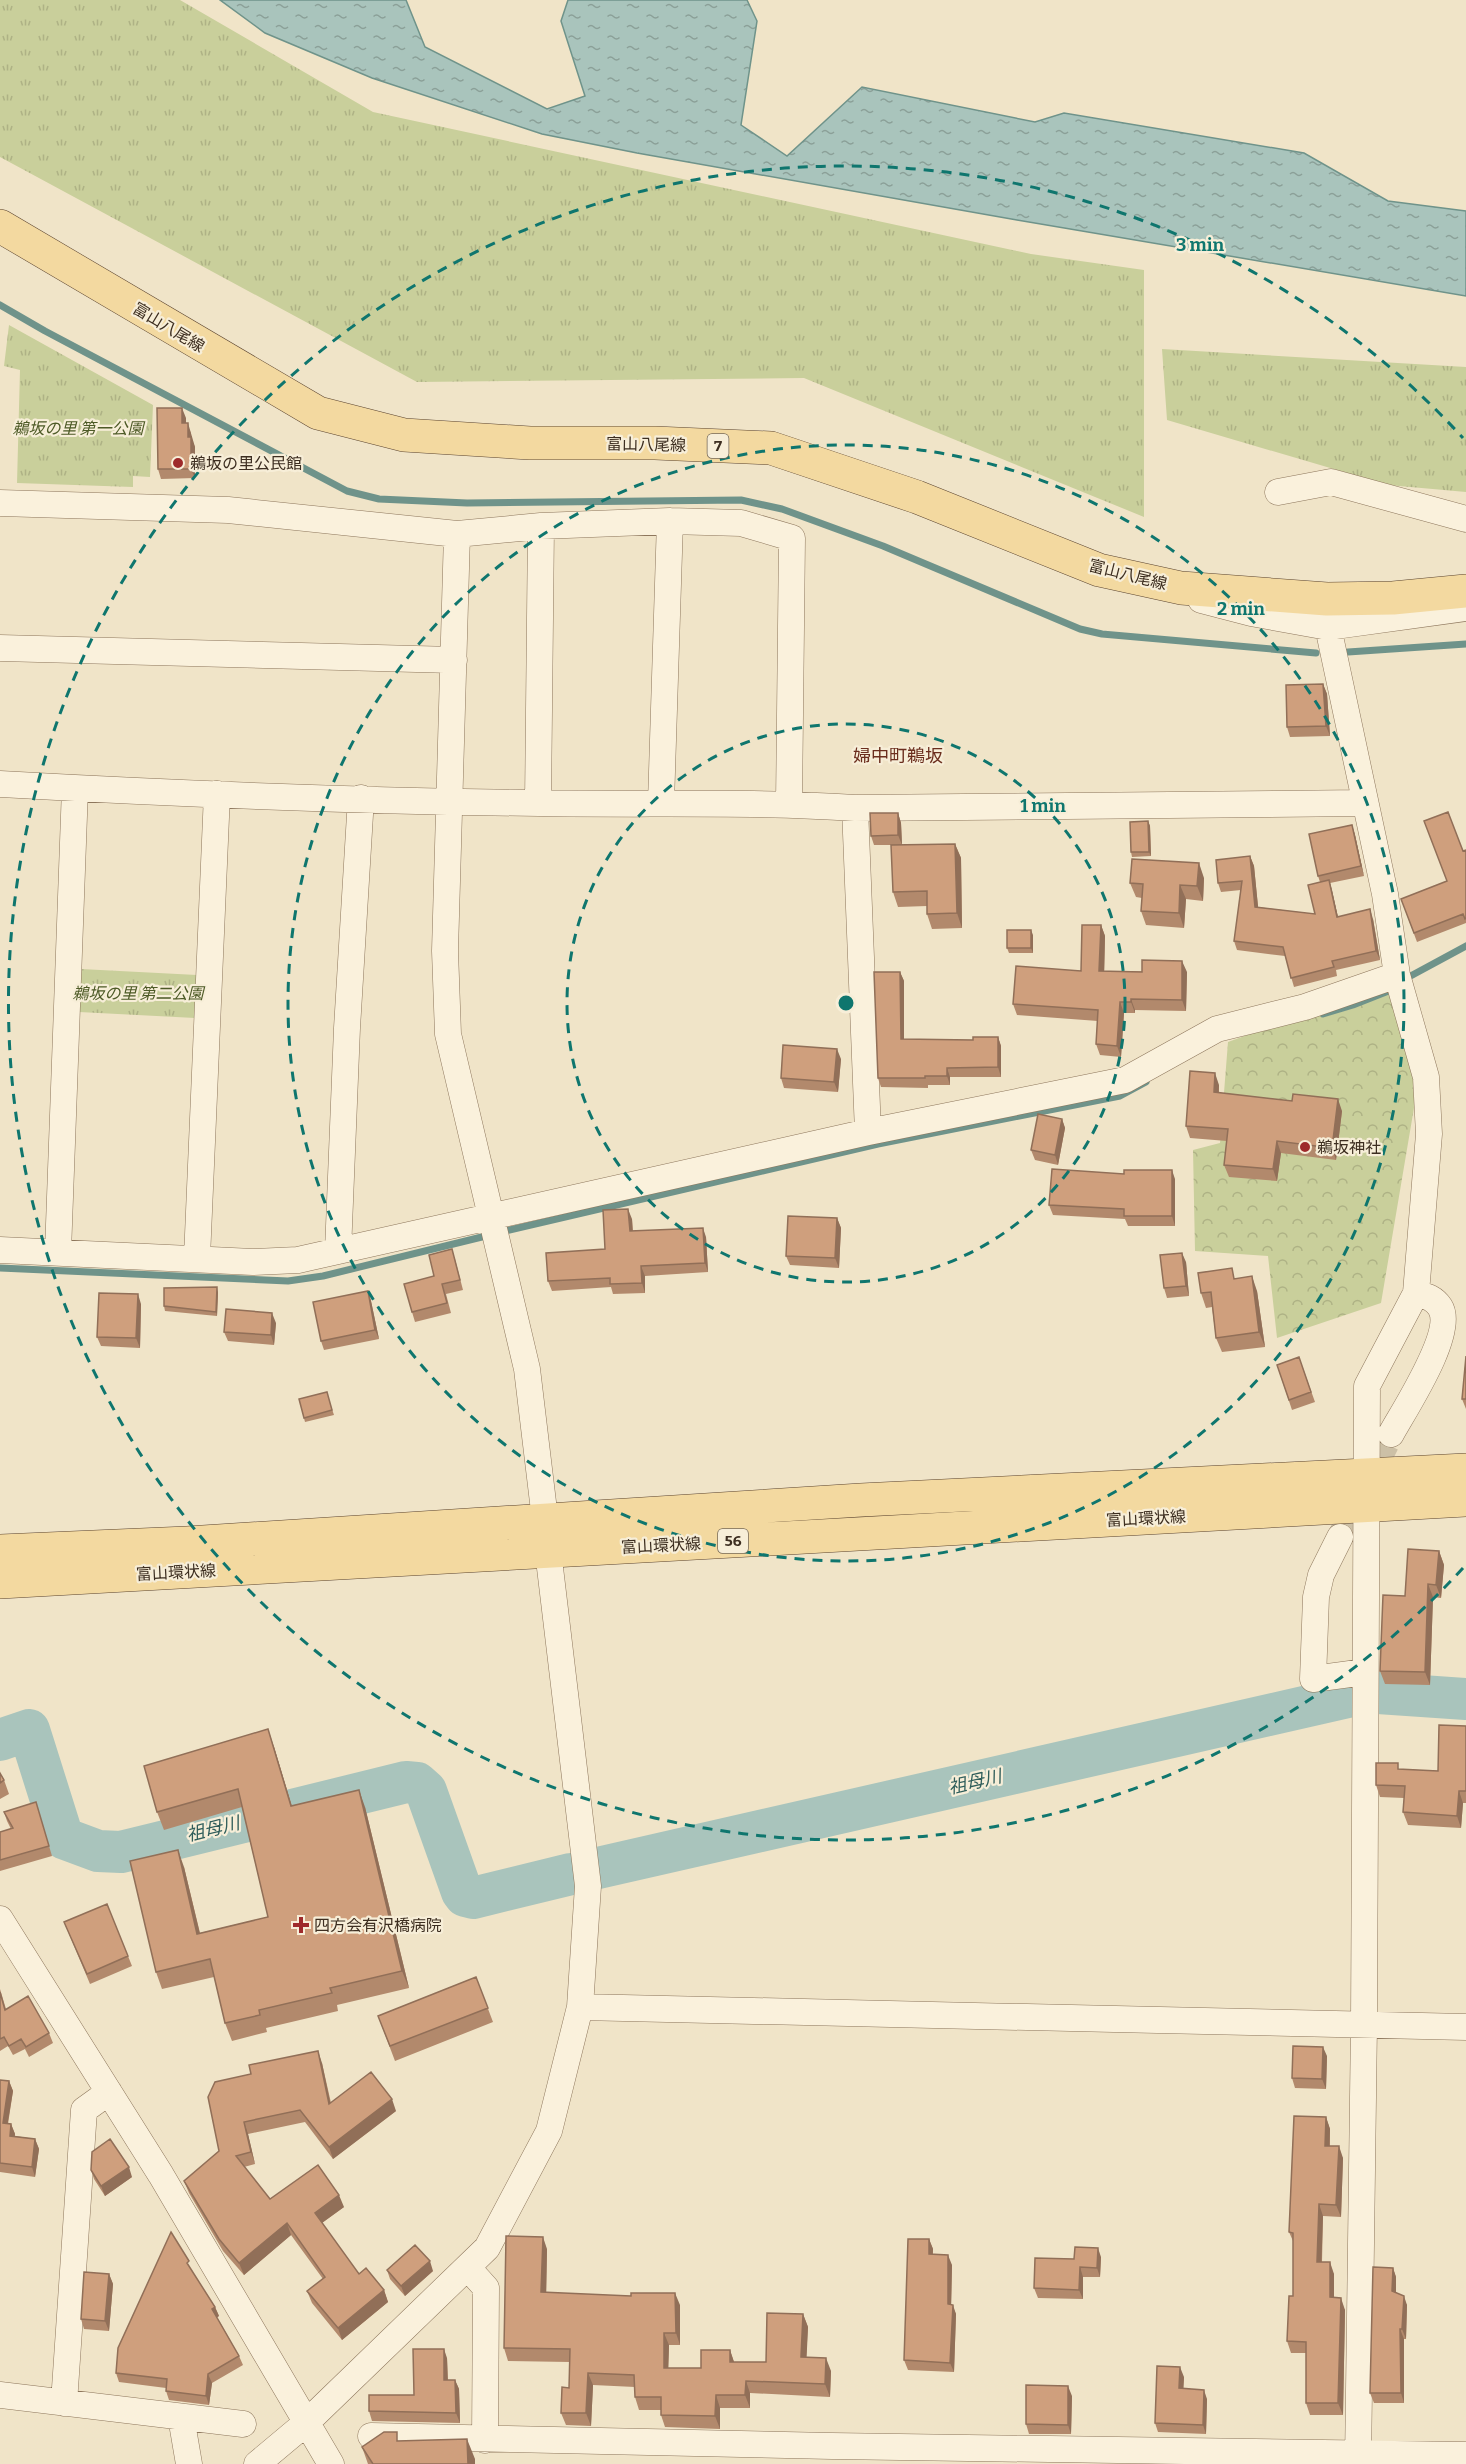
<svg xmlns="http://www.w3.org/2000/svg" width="1466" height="2464" viewBox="0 0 1466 2464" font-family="Bitter,'Noto Sans JP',serif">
<defs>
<pattern id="grass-tufts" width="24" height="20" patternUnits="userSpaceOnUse" patternTransform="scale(1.5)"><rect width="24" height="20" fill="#c9cf9b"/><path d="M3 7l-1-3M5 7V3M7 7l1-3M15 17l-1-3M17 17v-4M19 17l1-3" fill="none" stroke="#aeb285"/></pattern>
<pattern id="forest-crowns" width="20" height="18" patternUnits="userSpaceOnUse" patternTransform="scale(1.5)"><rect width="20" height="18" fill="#c9cf9b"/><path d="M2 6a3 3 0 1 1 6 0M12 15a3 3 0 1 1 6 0" fill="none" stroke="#aeb285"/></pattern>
<pattern id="water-ripples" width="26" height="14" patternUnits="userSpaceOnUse" patternTransform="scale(1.5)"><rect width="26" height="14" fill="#a9c4bc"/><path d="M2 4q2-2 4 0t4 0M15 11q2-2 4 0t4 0" fill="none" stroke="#8ba098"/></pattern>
</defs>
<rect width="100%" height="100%" fill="#f0e4c8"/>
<path fill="url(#grass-tufts)" d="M0 0H180L373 112 1031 254 1144 270V517L804 378 417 382 0 157Z
M9 325 153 405 150 477 133 476V487L17 483 20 370 4 366Z
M1162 349 1466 367V492L1388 485 1167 420Z
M81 969 197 975 195 1018 79 1012Z"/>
<path fill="url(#forest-crowns)" d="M1388 984 1417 1090 1381 1303 1277 1338 1268 1256 1195 1251 1193 1150 1220 1143 1228 1042Z"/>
<path fill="url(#water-ripples)" stroke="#6f938a" stroke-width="1.5" d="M220 0H406L425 47 547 109 585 96 561 21 568 0H747L757 21 741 125 787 156 862 87 1035 122 1064 113 1304 153 1388 201 1466 211V296L1017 220 637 153 542 134 372 78 265 33Z"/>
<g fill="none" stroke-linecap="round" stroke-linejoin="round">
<path stroke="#6f938a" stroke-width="7" d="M0 305 45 331 347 491 379 499 467 503 741 500 782 509 883 546 1080 629 1102 634 1316 653
M1348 652 1466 644
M1405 979 1466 946
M1323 1014 1353 1005 1386 992
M501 1232 878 1144 1120 1096 1146 1082
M0 1268 288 1281 323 1276 490 1235"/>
<path stroke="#a9c4bc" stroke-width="42" d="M1378 1693 1466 1699
M0 1740 29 1730 63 1838 98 1851 121 1852 406 1782 417 1783 426 1791 462 1892 465 1896 473 1898 571 1874
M598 1868 1352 1696"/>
<path stroke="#ccc0a6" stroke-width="26" stroke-dasharray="26 13" stroke-linecap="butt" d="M1340 1537 1391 1434"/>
<defs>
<path id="minor" d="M1278 492 1331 482 1466 519
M0 503 228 510 457 534 541 526 670 521 741 523 792 538 789 804
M457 534 445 951 448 1034 527 1369 545 1519
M1201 600 1251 613 1328 627 1466 608
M1328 627 1385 894 1397 975 1426 1077 1429 1134 1416 1293 1367 1386 1364 2024 1358 2464
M0 648 454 660
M0 784C179 794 359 801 539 803 644 805 750 801 855 808L1364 803
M538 803 541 526
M661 803 670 521
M855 808 868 1132
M0 1250 253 1262 298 1260 868 1132 1125 1080 1217 1029 1305 1007 1397 975
M338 1251 347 1028 361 798
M58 1252 75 788
M197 1258 217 794
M1391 1434C1404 1410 1456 1332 1440 1307 1434 1298 1426 1296 1416 1293
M1340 1537 1321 1575 1316 1597 1313 1679 1365 1672
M0 1919 161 2175 331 2464
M580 2007 1466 2027
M468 2268 486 2288 485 2440
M0 2395 243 2424
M64 2403 84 2110 109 2092
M181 2417 189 2464
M371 2436 832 2446 1466 2455
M257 2464 306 2423 487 2248 549 2131 580 2007 588 1886 548 1551"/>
<path id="major" d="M0 226 318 413 404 435 530 443H655L771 448 917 497 1099 570 1181 588 1327 599 1393 598 1466 591
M0 1551 187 1543 861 1500 1466 1470
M0 1582 1466 1500"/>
</defs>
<use href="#minor" stroke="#8d765c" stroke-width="27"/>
<use href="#major" stroke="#5b4430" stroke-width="34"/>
<use href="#minor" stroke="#faf1dc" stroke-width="26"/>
<use href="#major" stroke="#f3d9a0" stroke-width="33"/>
</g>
<path fill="#b2896c" d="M186 418V423L191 433V438L195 447V478L161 479 158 469Z
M1323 684 1327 694 1330 736 1290 737 1287 727Z
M898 813 901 823 902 845H874L871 836Z
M1148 821 1150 826 1151 856 1132 857 1131 852Z
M1352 825 1355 835 1364 876 1330 883 1338 917 1373 919 1380 960 1336 970 1337 976 1294 987 1285 956 1237 950 1234 941 1241 890 1221 892 1218 883 1250 856 1254 866 1258 907 1315 914 1320 882 1318 876Z
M955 844 961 858 962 928 932 929 927 914V906L898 907 893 892Z
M1466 850V923L1417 942 1401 899 1447 881 1463 851Z
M1204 878 1203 901 1186 899 1184 928 1146 925 1141 911 1142 898 1136 897 1130 883Z
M1101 925 1105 936 1104 971 1187 972 1186 1011 1135 1010V1013H1124L1121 1057 1100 1055 1096 1044 1098 1021 1017 1015 1013 1004 1081 971Z
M1033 935V953H1009L1007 948Z
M900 972 904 981V1039L973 1040 998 1037 1001 1046V1077H950V1085H928V1088L881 1087 878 1078Z
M841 1059 838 1092 784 1088 781 1078Z
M1219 1085V1093L1342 1111 1336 1160 1281 1153 1277 1181 1229 1177 1224 1165 1227 1141 1190 1138 1186 1126Z
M1062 1119 1065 1128 1058 1165 1035 1160 1031 1150Z
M1175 1179V1226H1128L1125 1219 1053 1215 1049 1205Z
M837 1218 841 1228 839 1268 790 1265 786 1256Z
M632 1219 633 1231 706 1237 708 1272 645 1276V1293L613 1294 611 1287 552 1291 548 1281 605 1249Z
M455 1259 463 1290 446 1294 451 1313 415 1322 412 1312 434 1276Z
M1186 1262 1189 1296 1167 1298 1164 1288Z
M1236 1278 1257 1291 1265 1347 1222 1352 1216 1338 1212 1307 1206 1308 1201 1293Z
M368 1291 371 1301 379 1339 324 1350 321 1341Z
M218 1292 217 1316 165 1311 164 1306Z
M141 1304 140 1348 101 1346 97 1337Z
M276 1323 274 1345 228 1341 224 1332Z
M1466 1356V1409L1462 1399Z
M1299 1357 1315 1402 1292 1410 1277 1365Z
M328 1397 334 1415 305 1422 299 1399Z
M1439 1551 1444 1565 1441 1598 1433 1597 1430 1685 1385 1684 1380 1671 1405 1596Z
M1466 1726V1803H1463L1461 1828 1408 1825 1403 1812 1404 1798 1380 1797 1376 1785 1400 1769 1438 1771Z
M274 1747 292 1806 365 1807 409 1988 337 2005 338 2011 266 2028 267 2032 232 2041 225 2023 214 1977 162 1989 156 1972 184 1867 200 1933 268 1917 242 1807 164 1830 157 1812Z
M0 1773 4 1780 9 1794 0 1799Z
M4 1812H39L52 1856 0 1871V1832L11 1829 7 1821Z
M64 1922 128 1956 132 1966 90 1984Z
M476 1977 493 2022 395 2061 378 2016Z
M0 1989 6 2009 49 2033 53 2043 29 2057 25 2049 13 2055 8 2046 0 2051Z
M1327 2056 1326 2089 1295 2088 1292 2078Z
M322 2063 331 2103 396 2111 333 2159 305 2122 248 2134 255 2164 244 2167 270 2199 344 2207 322 2223 359 2274 384 2290 388 2302 342 2340 312 2303 307 2291 323 2279 291 2235 244 2275 223 2251 189 2193 184 2181 219 2151 208 2097Z
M0 2080 9 2081 13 2091 8 2124H11L15 2134V2136L35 2139 39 2149 35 2177 0 2172Z
M1326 2117 1330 2129V2146L1343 2158 1341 2217 1323 2216 1322 2262 1334 2274V2297L1345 2310 1343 2415H1310L1306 2403V2353H1291L1287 2341 1293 2296V2241L1289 2232Z
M91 2170 132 2177 105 2196 94 2179Z
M929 2239 933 2249V2254L952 2265 951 2304 956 2314 954 2372 908 2370 904 2360Z
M547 2249 546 2293 680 2305V2345H669L668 2368H701L730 2350 734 2362H766L803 2314 808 2327 806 2358 831 2371 830 2397 750 2393V2408H720V2429L665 2427 661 2415V2410H639L635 2397V2387L593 2385 591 2426 566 2425 561 2413 569 2388 570 2362 508 2361 504 2348Z
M1101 2257 1100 2277H1083V2299L1038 2298 1034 2288 1074 2259Z
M1393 2268 1396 2277V2292L1407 2305 1406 2339H1404V2403H1374L1370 2393Z
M387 2270 433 2271 405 2296 390 2279Z
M192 2271 215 2307 219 2316 217 2317 239 2356 243 2365 212 2383 209 2405 169 2400 166 2391V2388L119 2382 116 2373Z
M109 2274 113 2284 109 2331 84 2329 81 2319Z
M447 2358 448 2380H455L459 2389 460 2423 372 2421 369 2411 414 2395Z
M1184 2377 1183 2389 1207 2399 1206 2434 1158 2432 1155 2423Z
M1072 2396 1071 2434H1029L1026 2424Z
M401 2441 475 2459V2464H368L362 2447Z"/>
<path fill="#916f58" d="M182 408 186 418V433L182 423Z
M188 423 195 447V478L191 469 188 437Z
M1323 684 1327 694 1330 736 1326 726Z
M898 813 901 823 902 845 898 835Z
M1148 821 1150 826 1151 856 1149 852Z
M1352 825 1355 835 1364 876 1361 866Z
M955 844 961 858 962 928 957 913Z
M1250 856 1254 866 1259 916 1255 907Z
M1199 863 1204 878 1203 901 1197 886Z
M1329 880 1332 890 1340 926 1337 917Z
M1180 885 1186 899 1184 928 1179 913Z
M1370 909 1373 919 1380 960 1376 951Z
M1101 925 1105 936 1104 982 1099 971Z
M1031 930 1033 935V953L1031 948Z
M1182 961 1187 972 1186 1011 1182 1000Z
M900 972 904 981V1049L901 1039Z
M1131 999 1135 1010V1013L1131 1002Z
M1120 1002 1124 1013 1121 1057 1117 1046Z
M998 1037 1001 1046V1077L998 1067Z
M837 1049 841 1059 838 1092 834 1082Z
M947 1068 950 1077V1085L947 1076Z
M1215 1073 1219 1085 1218 1104 1214 1092Z
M1338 1099 1342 1111 1336 1160 1332 1148Z
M1062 1119 1065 1128 1058 1165 1055 1155Z
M1277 1141 1281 1153 1277 1181 1273 1169Z
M1172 1170 1175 1179V1226L1172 1216Z
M628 1209 632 1219 633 1241 630 1231Z
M837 1218 841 1228 839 1268 835 1258Z
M703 1228 706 1237 708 1272 705 1263Z
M1182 1253 1186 1262 1189 1296 1186 1286Z
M641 1266 645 1276V1293L642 1283Z
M1252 1276 1257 1291 1265 1347 1259 1332Z
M217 1287 218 1292 217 1316 216 1312Z
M368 1291 371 1301 379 1339 375 1330Z
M138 1294 141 1304 140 1348 136 1338Z
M272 1313 276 1323 274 1345 271 1335Z
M1439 1551 1444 1565 1441 1598 1436 1585Z
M1428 1584 1433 1597 1430 1685 1425 1672Z
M268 1729 274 1747 297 1824 291 1806Z
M359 1790 365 1807 409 1988 402 1971Z
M1459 1791 1463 1803 1461 1828 1457 1816Z
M178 1850 184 1867 204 1951 197 1934Z
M1323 2047 1327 2056 1326 2089 1322 2079Z
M318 2051 322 2063 333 2116 329 2104Z
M9 2081 13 2091 6 2133 3 2123Z
M392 2099 396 2111 333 2159 329 2147Z
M1326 2117 1330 2129 1329 2158 1325 2146Z
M244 2122 248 2134 255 2164 251 2152Z
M11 2124 15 2134 13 2145 10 2136Z
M35 2139 39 2149 35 2177 32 2167Z
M1339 2146 1343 2158 1341 2217 1336 2205Z
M129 2167 132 2177 105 2196 101 2186Z
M339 2195 344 2207 319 2225 315 2213Z
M1319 2204 1323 2216 1321 2274 1317 2262Z
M287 2223 291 2235 244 2275 239 2263Z
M543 2237 547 2249 546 2305 541 2292Z
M929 2239 933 2249 932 2264 929 2254Z
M1098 2248 1101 2257 1100 2277 1097 2268Z
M948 2255 952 2265 951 2314 948 2304Z
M430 2261 433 2271 405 2296 401 2286Z
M1330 2262 1334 2274V2309L1330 2297Z
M1080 2267 1083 2277V2299L1079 2290Z
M1393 2268 1396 2277V2300L1392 2291Z
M109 2274 113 2284 109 2331 105 2321Z
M384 2290 388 2302 342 2340 338 2328Z
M675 2293 680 2305V2345L676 2333Z
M1404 2296 1407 2305 1406 2339 1402 2329Z
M1341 2298 1345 2310 1343 2415 1338 2403Z
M953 2305 956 2314 954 2372 950 2363Z
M215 2307 219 2316 216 2318 212 2309Z
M803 2314 808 2327 806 2370 801 2357Z
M1400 2329 1404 2339V2403L1401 2393Z
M664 2333 669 2345 668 2381 664 2368Z
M444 2349 447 2358 448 2390 444 2380Z
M730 2350 734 2362H730Z
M826 2358 831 2371 830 2397 825 2384Z
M1180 2367 1184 2377 1183 2398 1179 2388Z
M588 2373 593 2385 591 2426 586 2413Z
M208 2374 212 2383 209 2405 206 2396Z
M455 2380 459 2389 460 2423 456 2413Z
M746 2381 750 2393V2408L745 2395Z
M1068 2386 1072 2396 1071 2434 1068 2425Z
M1204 2390 1207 2399 1206 2434 1203 2425Z
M716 2395 720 2408V2429L715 2416Z
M467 2439 475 2459V2464H468Z"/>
<path fill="#cf9f7d" stroke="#916f58" stroke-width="1.5" d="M157 408H182V423H188V437H191V469H158Z
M1323 684 1326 726 1287 727 1286 685Z
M1448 812 1463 851 1466 850V918L1465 919 1463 914 1414 933 1401 899 1447 881 1424 821Z
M870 813H898V835L871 836Z
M1148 821 1149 852H1131L1130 822Z
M1352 825 1361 866 1318 876 1309 834Z
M955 844 957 913 927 914V891L893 892 891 845Z
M1250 856 1255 907 1315 914 1308 885 1329 880 1337 917 1370 909 1376 951 1332 961 1334 967 1291 978 1283 947 1234 941 1242 881 1218 883 1216 860Z
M1132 859 1199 863 1197 886 1180 885 1179 913 1141 911 1143 884 1130 883Z
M1082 925H1101L1099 971 1142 972V960L1182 961V1000L1131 999V1002H1120L1117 1046 1096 1044 1098 1010 1013 1004 1016 966 1081 971Z
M1007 930H1031V948H1007Z
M874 972H900L901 1039 973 1040V1037H998V1067L947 1068V1076H925V1078H878Z
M783 1045 837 1049 834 1082 781 1078Z
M1190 1071 1215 1073 1214 1092 1292 1101 1293 1094 1338 1099 1332 1148 1277 1141 1273 1169 1224 1165 1228 1129 1186 1126Z
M1038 1114 1062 1119 1055 1155 1031 1150Z
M1052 1169 1124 1174V1170H1172V1216H1124V1209L1049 1205Z
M628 1209 630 1231 703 1228 705 1263 641 1266 642 1283 610 1284V1278L548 1281 546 1253 605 1249 603 1210Z
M788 1216 837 1218 835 1258 786 1256Z
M452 1249 460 1280 442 1284 447 1303 412 1312 404 1284 434 1276 429 1255Z
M1182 1253 1186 1286 1164 1288 1160 1255Z
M1232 1268 1234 1279 1252 1276 1259 1332 1216 1338 1211 1292 1201 1293 1198 1273Z
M217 1287 216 1312 164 1306V1288Z
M368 1291 375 1330 321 1341 313 1302Z
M99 1293 138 1294 136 1338 97 1337Z
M226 1309 272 1313 271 1335 224 1332Z
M1466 1356V1399H1462Z
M1299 1357 1311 1392 1289 1400 1277 1365Z
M327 1392 332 1410 304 1418 299 1399Z
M1408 1549 1439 1551 1436 1585 1428 1584 1425 1672 1380 1671 1383 1595 1405 1596Z
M1439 1725 1466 1726V1791H1459L1457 1816 1403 1812 1405 1786 1376 1785V1763H1398V1769L1438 1771Z
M268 1729 291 1806 359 1790 402 1971 330 1988 332 1993 259 2010 260 2015 225 2023 210 1959 156 1972 130 1861 178 1850 197 1934 268 1917 238 1789 157 1812 144 1766Z
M0 1773 4 1780 0 1783Z
M36 1802 49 1846 0 1860V1832L13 1828 4 1812Z
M107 1904 128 1956 87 1974 64 1922Z
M476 1977 488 2008 390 2046 378 2016Z
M0 1992 5 2010 28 1996 49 2033 26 2047 21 2039 9 2046 4 2037 0 2039Z
M1293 2046 1323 2047 1322 2079 1292 2078Z
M318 2051 329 2104 371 2072 392 2099 329 2147 300 2110 244 2122 251 2152 236 2156 270 2199 318 2165 339 2195 315 2213 359 2274 366 2268 384 2290 338 2328 307 2291 325 2277 287 2223 239 2263 219 2239 184 2181 219 2151 208 2097 215 2082 251 2074 249 2065Z
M0 2080 9 2081 3 2123 11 2124 10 2136 35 2139 32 2167 0 2163Z
M1294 2116 1326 2117 1325 2146H1339L1336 2205 1319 2204 1317 2262H1330V2297L1341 2298 1338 2403H1306V2342L1287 2341 1289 2296H1293V2233L1289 2232Z
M110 2139 129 2167 101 2186 91 2170 92 2152Z
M171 2232 189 2261 187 2263 215 2307 212 2309 239 2356 208 2374 206 2396 166 2391 167 2379 116 2373 118 2348Z
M506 2236 543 2237 541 2292 631 2296V2293H675L676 2333H664V2368H701V2350H730V2362H766L767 2313 803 2314 801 2357 826 2358 825 2384 746 2381 745 2395H716L715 2416 661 2415V2397H635L634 2375 588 2373 586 2413H561L562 2387 569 2388 570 2349 504 2348Z
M908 2239H929V2254L948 2255V2304L953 2305 950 2363 904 2360Z
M415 2245 430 2261 401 2286 387 2270Z
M1075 2247 1098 2248 1097 2268 1080 2267 1079 2290 1034 2288 1035 2258 1074 2259Z
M1373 2267 1393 2268 1392 2291 1404 2296 1402 2329H1400L1401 2393H1370Z
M84 2272 109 2274 105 2321 81 2319Z
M413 2349H444V2380H455L456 2413 369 2411V2395H414Z
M1157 2366 1180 2367 1179 2388 1204 2390 1203 2425 1155 2423Z
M1026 2385 1068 2386V2425L1026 2424Z
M384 2432H397V2441L467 2439 468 2464H373L362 2447Z"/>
<g fill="none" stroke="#0f766e" stroke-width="3" stroke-dasharray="10 8">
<circle cx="846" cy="1003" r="279"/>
<circle cx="846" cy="1003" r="558"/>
<path d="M1463 1568A837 837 0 1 1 1463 438"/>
</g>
<g fill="#9e2a2b" stroke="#f7eed8" stroke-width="2">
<circle cx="178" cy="463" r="6"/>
<circle cx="1305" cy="1147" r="6"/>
<path d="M298 1916h6v6h6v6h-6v6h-6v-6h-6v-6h6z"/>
</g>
<g text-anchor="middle" stroke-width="4.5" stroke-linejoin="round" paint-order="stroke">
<g fill="#f7eed8" stroke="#756857" stroke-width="1.5">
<rect x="707.5" y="434" width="21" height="24" rx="4.5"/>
<rect x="718" y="1529" width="30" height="24" rx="4.5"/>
</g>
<g font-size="15" font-weight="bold" fill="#3d2e20">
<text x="718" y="451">7</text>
<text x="733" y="1546">56</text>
</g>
<g font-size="16" fill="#3d2e20" stroke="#f7eed8">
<text transform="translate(169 327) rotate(31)" y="6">富山八尾線</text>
<text transform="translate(646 444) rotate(1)" y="6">富山八尾線</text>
<text transform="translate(1128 574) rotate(14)" y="6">富山八尾線</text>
<text transform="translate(1146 1518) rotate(-3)" y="6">富山環状線</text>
<text transform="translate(661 1545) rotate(-3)" y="6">富山環状線</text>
<text transform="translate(176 1572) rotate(-3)" y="6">富山環状線</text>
</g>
<g font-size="16" font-style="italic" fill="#4d5a26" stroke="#f7eed8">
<text x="78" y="434">鵜坂の里 第一公園</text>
<text x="138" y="999">鵜坂の里 第二公園</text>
</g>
<g font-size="16" fill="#3d2e20" stroke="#f7eed8" text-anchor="start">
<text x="190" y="469">鵜坂の里公民館</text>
<text x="1317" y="1153">鵜坂神社</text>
<text x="314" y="1931">四方会有沢橋病院</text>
</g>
<g font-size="18" fill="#6b2e1e" stroke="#f7eed8">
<text x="898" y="762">婦中町鵜坂</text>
</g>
<g font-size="18" font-style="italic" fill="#2f5d5a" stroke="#f7eed8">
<text transform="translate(975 1782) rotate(-13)" y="6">祖母川</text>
<text transform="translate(213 1829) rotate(-14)" y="6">祖母川</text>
</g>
</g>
<circle cx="846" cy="1003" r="9" fill="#0f766e" stroke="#f7eed8" stroke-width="3"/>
<g font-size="18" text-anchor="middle" font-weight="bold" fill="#0f766e" stroke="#f7eed8" stroke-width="4.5" stroke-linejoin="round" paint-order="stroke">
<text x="1200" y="251">3 min</text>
<text x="1241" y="615">2 min</text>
<text x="1043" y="812">1 min</text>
</g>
</svg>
